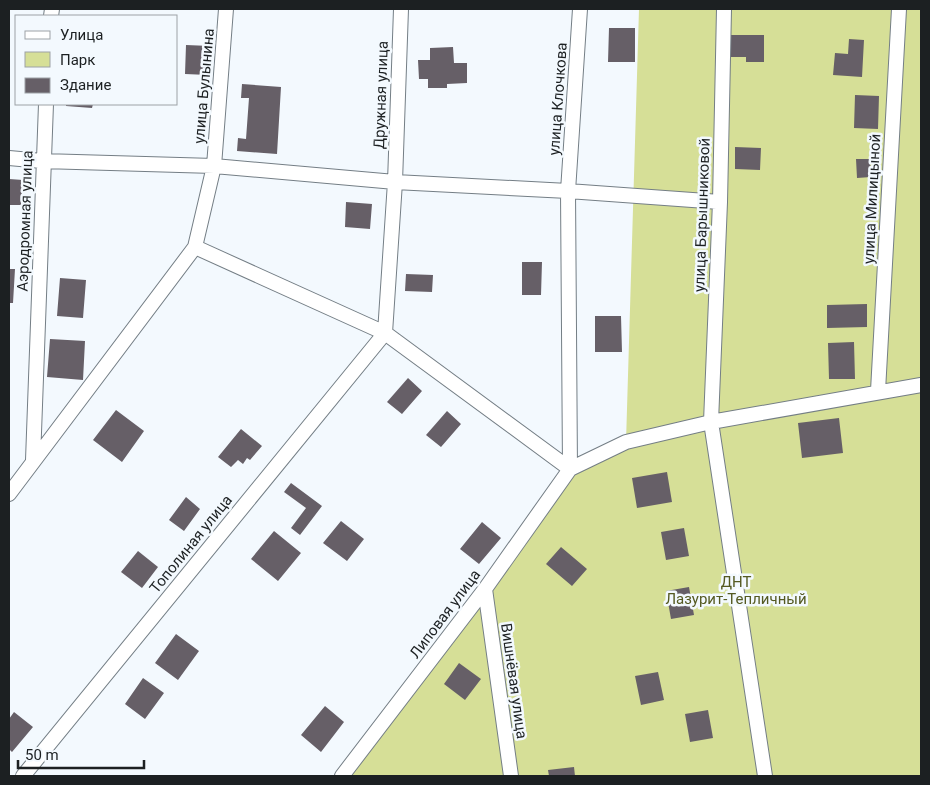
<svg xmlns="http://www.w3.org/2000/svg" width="930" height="785" viewBox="0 0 930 785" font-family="Roboto,sans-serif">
<rect width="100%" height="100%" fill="#f3f9fe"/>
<path fill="#d6df97" d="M639 9H921V776H339L574 474 626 442Z"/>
<path fill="#665f67" d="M609 28H635V62H608Z
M731 35H764V62H746V57H731Z
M849 39 864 40 862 77 833 75 835 53 848 54Z
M186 45 210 46 208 75 185 74Z
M453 47 454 63H467V83L447 84V88H428V79H419L418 60H430V48Z
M242 84 281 87 277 154 237 151 238 138 246 139 249 98H241Z
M855 95 879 96 878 129 854 128Z
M66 104H93L92 108 66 106Z
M735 147 761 148 760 170 735 169Z
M856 159H870L871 177 857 178Z
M9 179 23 180 21 205H9Z
M346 202 372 204 370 229 345 227Z
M522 262H542L541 295H522Z
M9 269H15L13 303H9Z
M406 274 433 275 432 292 405 291Z
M60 278 86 280 83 318 57 316Z
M867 304V327L827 328V305Z
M595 316H621L622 352H595Z
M50 339 85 341 83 380 47 377Z
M854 342 855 379H829L828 343Z
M408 378 422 391 402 414 387 402Z
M116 410 144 431 122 462 93 440Z
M447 411 461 424 441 447 426 435Z
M839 418 843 453 802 458 798 423Z
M241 429 262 446 250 460 247 458 243 464 238 460 231 467 218 457Z
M667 472 672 502 637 508 632 478Z
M291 483 322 506 300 535 291 528 306 508 284 492Z
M186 497 200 509 184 531 169 520Z
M341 521 364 539 347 561 323 543Z
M482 522 501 538 479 564 460 549Z
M684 528 689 556 666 560 661 532Z
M274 531 301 553 278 581 251 559Z
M561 547 587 569 572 586 546 564Z
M138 551 158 567 142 588 121 572Z
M689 587 694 615 671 619 666 591Z
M176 634 199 651 178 680 155 663Z
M459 663 481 679 465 700 444 684Z
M658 672 664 700 641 705 635 676Z
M143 678 164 693 145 719 125 704Z
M325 706 344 722 321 752 301 735Z
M708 710 713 738 690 742 685 714Z
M14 712 33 727 12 752 9 749V719Z
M574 767 575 776H549L548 770Z"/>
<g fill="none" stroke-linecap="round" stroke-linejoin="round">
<defs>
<path id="minor" d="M724 9 720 202 711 422 765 776
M51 16 52 9
M9 158 42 161 214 166 395 182 568 191 720 202
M195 247 385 333 570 469
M385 333 395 182 401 9
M878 391 899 9
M33 460 46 104
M570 469 568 191 580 9
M9 494 195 247 214 166 226 9
M485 589 511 776
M23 776 385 333
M342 776 485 589 570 469 626 442 711 422 921 385"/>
</defs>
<use href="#minor" stroke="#747e85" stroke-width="16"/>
<use href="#minor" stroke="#fff" stroke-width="14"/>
</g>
<g text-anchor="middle" stroke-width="5" stroke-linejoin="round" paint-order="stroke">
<g font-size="15" fill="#1c2022" stroke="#f3f9fe">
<text transform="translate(204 86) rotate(-85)" y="5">улица Булынина</text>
<text transform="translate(381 95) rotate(-88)" y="5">Дружная улица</text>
<text transform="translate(558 99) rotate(-86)" y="5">улица Клочкова</text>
<text transform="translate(872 199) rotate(-87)" y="5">улица Милицыной</text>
<text transform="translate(702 215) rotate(-88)" y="5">улица Барышниковой</text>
<text transform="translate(25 221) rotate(-88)" y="5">Аэродромная улица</text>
<text transform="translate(191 544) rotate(-51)" y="5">Тополиная улица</text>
<text transform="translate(445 614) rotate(-53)" y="5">Липовая улица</text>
<text transform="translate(514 681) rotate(82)" y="5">Вишнёвая улица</text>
</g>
<g font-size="15" fill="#545921" stroke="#f3f9fe">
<text x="736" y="587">ДНТ<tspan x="736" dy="17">Лазурит-Тепличный</tspan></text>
</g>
</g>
<rect width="930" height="785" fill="none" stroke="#1c2022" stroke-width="20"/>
<rect x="15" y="15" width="162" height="90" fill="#f3f9fe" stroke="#9da2a6"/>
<rect x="25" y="31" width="25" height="8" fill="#ffffff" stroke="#9da2a6"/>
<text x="60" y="40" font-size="15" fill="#1c2022">Улица</text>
<rect x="25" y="52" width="25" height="15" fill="#d6df97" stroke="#9da2a6"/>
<text x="60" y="65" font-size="15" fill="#1c2022">Парк</text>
<rect x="25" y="78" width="25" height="15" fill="#665f67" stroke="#9da2a6"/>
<text x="60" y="90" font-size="15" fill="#1c2022">Здание</text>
<path d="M18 760v8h126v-8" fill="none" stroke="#1c2022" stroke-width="2.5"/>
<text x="25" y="760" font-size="15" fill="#1c2022" stroke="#f3f9fe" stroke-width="4" paint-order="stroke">50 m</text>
</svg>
